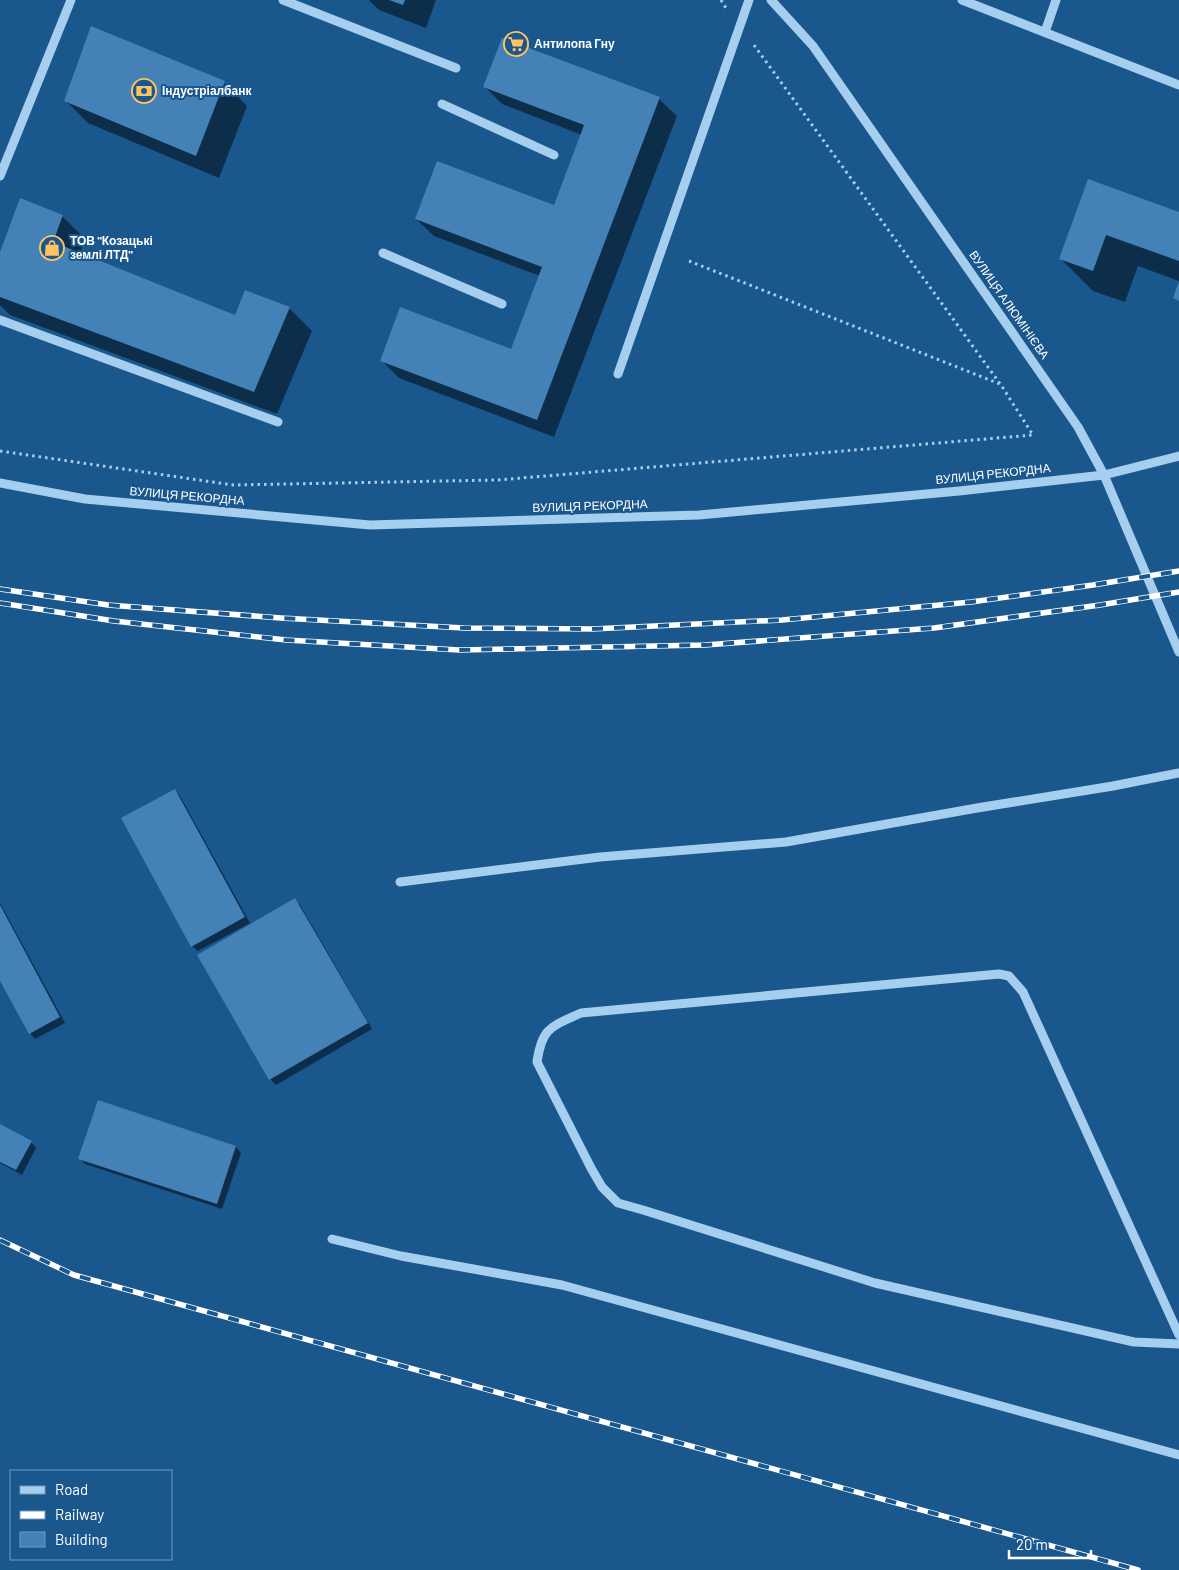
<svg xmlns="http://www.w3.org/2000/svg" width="1179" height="1570" viewBox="0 0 1179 1570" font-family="Barlow,sans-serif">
<rect width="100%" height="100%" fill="#1a578d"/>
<path fill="#0007" d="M369 0H436L426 28 379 10Z
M92 27 224 83 247 106 219 178 88 123 65 100Z
M485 87 659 99 677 116 554 437 399 378 381 360 512 350 540 276 434 236 416 219 555 206 582 135 502 104Z
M1089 181 1179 214V281L1138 266 1125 302 1093 291 1060 258Z
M62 216 85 239 80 254 236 316 289 308 312 331 277 414 10 315 0 305V256Z
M175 790 180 796 250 923 198 951 192 946Z
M295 900 300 905 372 1029 276 1085 270 1079Z
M0 903 65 1023 35 1039 30 1033 0 978Z
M99 1102 236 1147 241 1153 222 1209 85 1164 80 1158Z
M0 1126 31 1142 36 1148 22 1175 0 1163Z"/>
<path fill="#4381b6" d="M389 0H405L403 5Z
M91 26 225 81 196 156 64 101Z
M502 38 660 97 537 420 380 361 400 307 511 349 542 267 415 219 437 161 554 205 584 125 483 87Z
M1088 179 1179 212V261L1106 235 1093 271 1059 259Z
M20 198 63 215 53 242 235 315 245 290 290 307 254 392 0 297V252Z
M1179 281V301L1173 298Z
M175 789 245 917 191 947 121 818Z
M295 898 368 1023 269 1080 197 955Z
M0 905 60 1017 29 1034 0 981Z
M98 1100 236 1146 217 1204 78 1159Z
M0 1124 32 1141 16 1170 0 1162Z"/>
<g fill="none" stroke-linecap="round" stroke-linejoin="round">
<path stroke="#a6ceee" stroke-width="3" stroke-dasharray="2.5 4" stroke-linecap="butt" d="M721 0 726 8
M689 261 1000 384
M0 451 233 485 498 480 1033 435 1001 385 754 45"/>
<path stroke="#a6ceee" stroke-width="9" d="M283 0 456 68
M771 0 813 46 1078 427 1104 475 1179 652
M962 0 1179 85
M1045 32 1056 0
M442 104 554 155
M0 176 71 0
M383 253 502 304
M0 320 278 422
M618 374 749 0
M0 483 85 499 370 525 699 515 959 491 1104 475 1179 456
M400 882 600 857 786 842 977 808 1113 786 1179 773
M332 1239 401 1256 562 1285 1179 1455
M1179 1335 1023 992 1009 976 999 974 581 1013C551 1027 542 1027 537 1062L591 1168 602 1187 618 1203 643 1210 875 1283 1134 1342 1179 1344"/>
<defs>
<path id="rail" d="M0 589 108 605 281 618 464 628 592 629 782 620 971 602 1093 585 1179 571
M0 603 114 621 286 640 459 650 705 645 934 628 1100 605 1179 592
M0 1240 74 1275 1138 1570"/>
</defs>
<use href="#rail" stroke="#fff" stroke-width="5.5"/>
<use href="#rail" stroke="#1a578d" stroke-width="4" stroke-dasharray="11" stroke-linecap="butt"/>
</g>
<defs>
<symbol id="supermarket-ring" viewBox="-11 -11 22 22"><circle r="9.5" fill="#1a578d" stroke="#ffc363" stroke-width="1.5"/><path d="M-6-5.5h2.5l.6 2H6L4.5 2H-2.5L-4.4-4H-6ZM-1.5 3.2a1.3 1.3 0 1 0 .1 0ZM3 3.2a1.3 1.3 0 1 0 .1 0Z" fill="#ffc363"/></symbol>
<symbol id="bank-ring" viewBox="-11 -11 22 22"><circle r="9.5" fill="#1a578d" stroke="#ffc363" stroke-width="1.5"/><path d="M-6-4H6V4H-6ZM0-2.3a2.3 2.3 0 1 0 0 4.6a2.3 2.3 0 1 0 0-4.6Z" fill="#ffc363"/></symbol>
<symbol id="shop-ring" viewBox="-11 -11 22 22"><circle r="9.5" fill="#1a578d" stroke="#ffc363" stroke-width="1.5"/><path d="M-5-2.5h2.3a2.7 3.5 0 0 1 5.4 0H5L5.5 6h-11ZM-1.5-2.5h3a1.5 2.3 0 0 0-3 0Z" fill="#ffc363"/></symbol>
</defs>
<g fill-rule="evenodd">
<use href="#supermarket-ring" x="502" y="30" width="28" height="28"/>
<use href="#bank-ring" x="130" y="77" width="28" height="28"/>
<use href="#shop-ring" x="38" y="234" width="28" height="28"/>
</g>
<g text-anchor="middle" stroke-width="4" stroke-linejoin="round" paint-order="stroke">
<g font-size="12" font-weight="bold" fill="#fff" stroke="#1a578d" text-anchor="start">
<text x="534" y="48">Антилопа Гну</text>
<text x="162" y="95">Індустріалбанк</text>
<text x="70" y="245">ТОВ "Козацькі<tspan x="70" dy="14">землі ЛТД"</tspan></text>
</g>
<g font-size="12" fill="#fff" stroke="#1a578d">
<text transform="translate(1009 305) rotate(55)" y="4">ВУЛИЦЯ АЛЮМІНІЄВА</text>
<text transform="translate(993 474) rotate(-6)" y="4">ВУЛИЦЯ РЕКОРДНА</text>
<text transform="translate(187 496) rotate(5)" y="4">ВУЛИЦЯ РЕКОРДНА</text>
<text transform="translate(590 506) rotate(-2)" y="4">ВУЛИЦЯ РЕКОРДНА</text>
</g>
</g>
<rect x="10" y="1470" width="162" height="90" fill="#1a578d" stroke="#769abb"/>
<rect x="20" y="1486" width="25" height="8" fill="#a6ceee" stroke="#769abb"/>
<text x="55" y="1495" font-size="15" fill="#ffffff">Road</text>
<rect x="20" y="1511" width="25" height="8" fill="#ffffff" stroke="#769abb"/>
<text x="55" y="1520" font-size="15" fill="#ffffff">Railway</text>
<rect x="20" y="1532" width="25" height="15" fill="#4381b6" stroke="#769abb"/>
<text x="55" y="1545" font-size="15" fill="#ffffff">Building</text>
<path d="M1009 1550v8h82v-8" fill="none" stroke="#ffffff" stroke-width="2.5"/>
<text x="1016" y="1550" font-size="15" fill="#ffffff" stroke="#1a578d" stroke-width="4" paint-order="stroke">20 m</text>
</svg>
